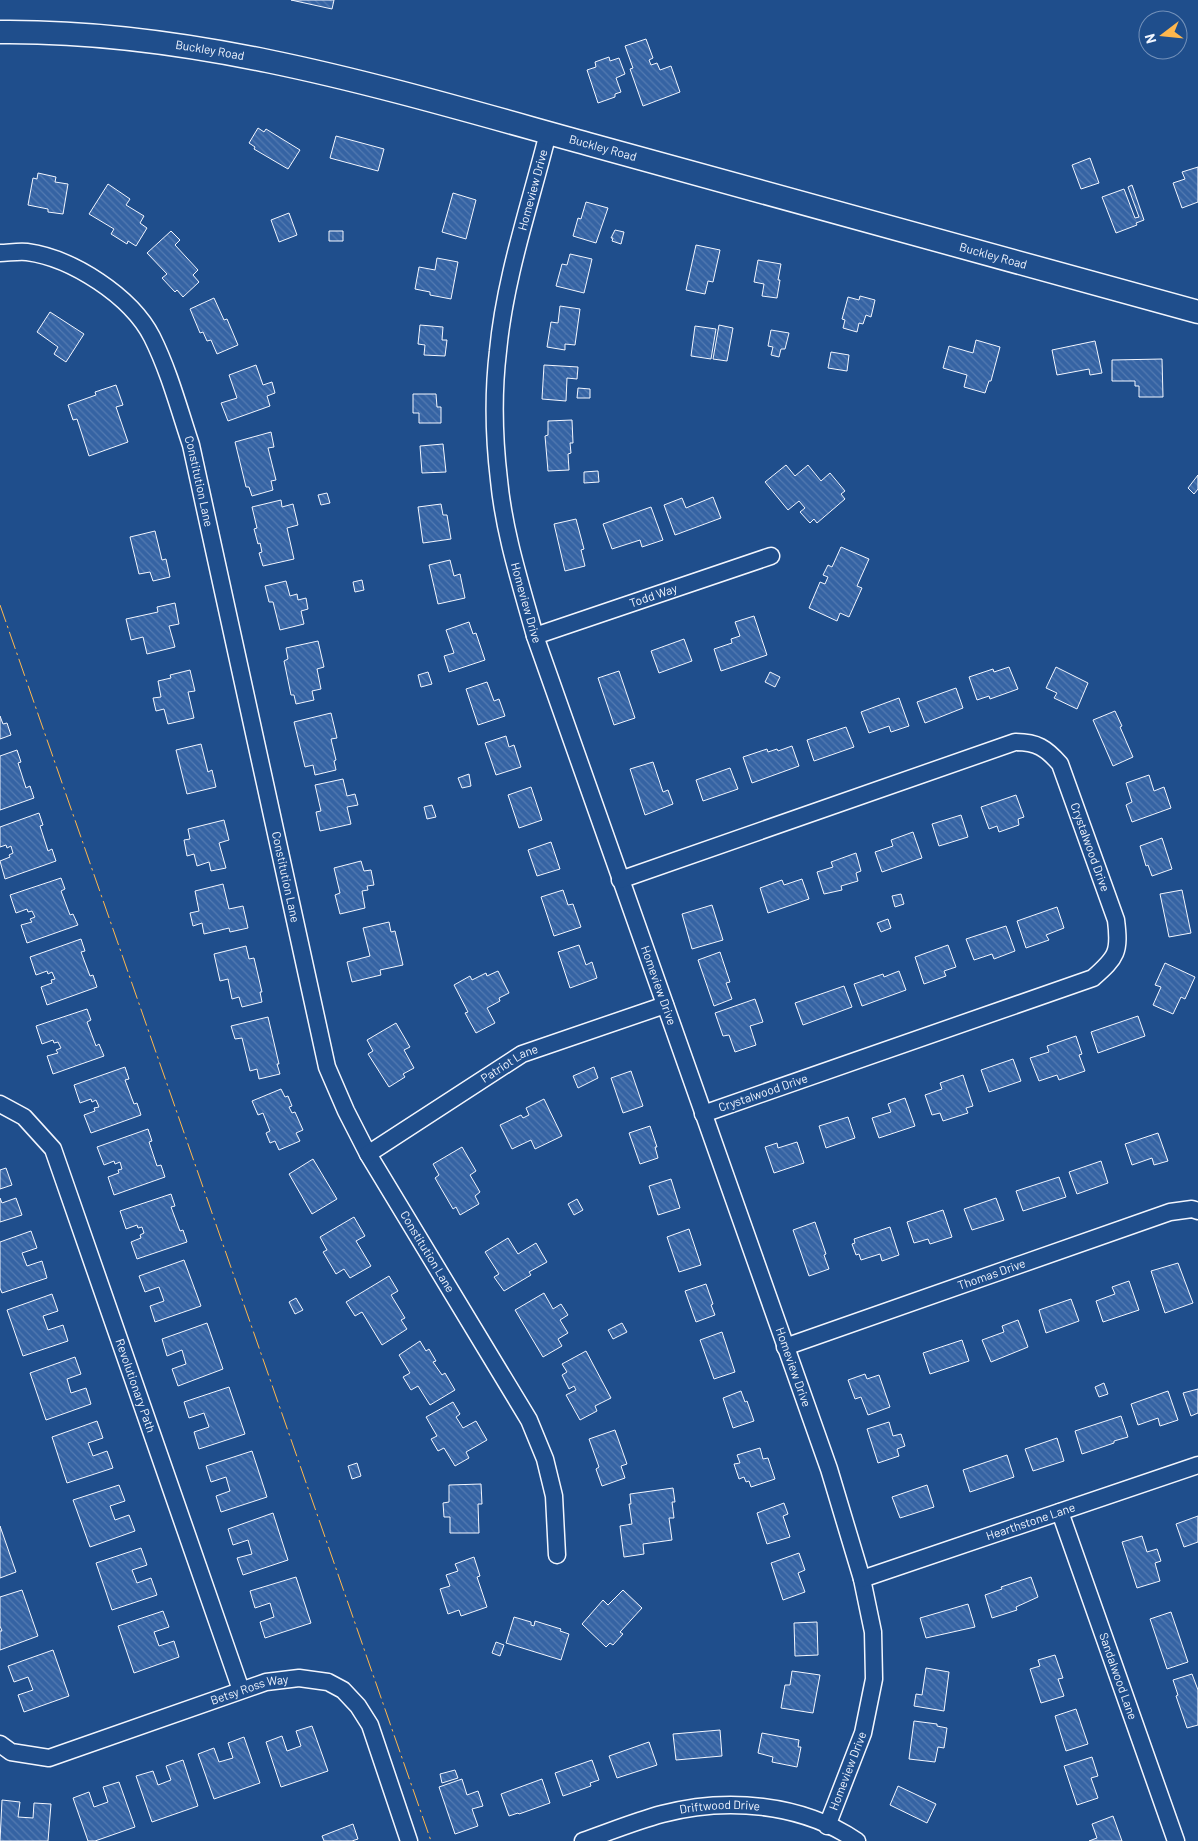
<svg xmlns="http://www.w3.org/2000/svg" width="1198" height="1841" viewBox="0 0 1198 1841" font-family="Barlow,sans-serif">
<defs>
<pattern id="building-back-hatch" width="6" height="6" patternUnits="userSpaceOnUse" patternTransform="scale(1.25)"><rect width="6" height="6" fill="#3563a3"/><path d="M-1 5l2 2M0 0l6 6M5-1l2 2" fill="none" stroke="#537ab1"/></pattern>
</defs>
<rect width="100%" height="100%" fill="#1f4e8c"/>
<path fill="url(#building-back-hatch)" stroke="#f2f6ff" d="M291 0H334L332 9Z
M646 39 653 58 649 60 651 65 657 63 660 70 671 66 680 92 643 106 630 69 633 68 625 46Z
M609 57 610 61 619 58 625 74 616 78 621 92 615 94V97L598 103 587 70 596 67 595 62Z
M258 128 264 132 266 129 300 150 288 169 254 149 255 147 249 143Z
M336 136 384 149 378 171 330 158Z
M1090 158 1099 183 1081 189 1072 165Z
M1198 167V202L1182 208 1173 183 1185 179 1182 172Z
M38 173 56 177 55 182 68 184 63 214 48 212V209L28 205 33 178 37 179Z
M108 184 130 199 126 205 144 216 140 223 147 228 136 246 128 241 127 244 111 234 114 229 89 214Z
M1132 185 1144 220 1136 223 1137 225 1116 233 1102 197 1124 189 1135 218 1139 217 1128 187Z
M453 193 476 200 466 239 442 232Z
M586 202 608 208 596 243 573 236 578 218 581 219Z
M289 213 297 235 279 242 271 220Z
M615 230 624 232 621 244 612 241 613 238H611Z
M171 231 180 240 175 245 198 270 193 275 199 282 183 297 177 290 175 292 162 278 167 274 147 253Z
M329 231H343V241H329Z
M696 245 720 250 713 282 708 281 705 294 686 290Z
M570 254 592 259 584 293 556 286 562 264 567 265Z
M437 258 458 262 451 299 430 295V292L415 289 419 267 435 270Z
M758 260 781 264 778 280H780L777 298 762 296 764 284 754 282Z
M860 296 875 300 871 317 866 315 863 324 859 323 857 332 843 328 845 320 842 319 848 297 859 300Z
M214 298 224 320 227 319 238 345 217 354 211 340 207 341 203 332 200 333 190 309Z
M560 306 580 309 575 345 565 344V350L547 347 551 322 558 323Z
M50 312 84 334 66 362 54 354 58 347 37 332Z
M420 325 443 327 442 340H447L445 356 424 355 425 345 418 344Z
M719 325 733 328 727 361 713 359Z
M695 326 716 329 711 359 691 356Z
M771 330 789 333 785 349H781L779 357 771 355 773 347 768 346Z
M976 340 1000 347 991 381H989L985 393 964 387 967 375 943 368 949 346 973 353Z
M1095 341 1102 373 1090 375 1089 369 1057 375 1052 350Z
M831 352 849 355 847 371 828 368Z
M1162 359 1163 397H1139V386H1135V381H1112V360Z
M256 365 263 385 272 382 275 393 267 396 270 406 228 421 221 403 237 398 229 375Z
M544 365 578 367 577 379 567 378 566 401 542 399Z
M116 385 123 405 116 407 128 442 89 456 77 419 73 420 68 405 96 395 95 392Z
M578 388 590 389V398H577Z
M413 394H436L437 407H441V423H419V413H413Z
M572 420 573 443H570L571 453 568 454 569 470 548 471 545 436 548 435V421Z
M271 432 274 447 268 448 276 480 271 481 273 490 252 496 249 487H246L235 442Z
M443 444 446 472 422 473 420 446Z
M786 465 795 476 808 465 821 481 830 473 845 491 841 494 845 499 817 523 814 519 810 523 800 512 805 508 799 501 788 510 765 482Z
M598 471 599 482 584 483V472Z
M1198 475V489L1194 494 1188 488Z
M327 493 330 503 321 505 318 495Z
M713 497 721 518 675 535 664 505 682 498 686 508Z
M281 500 282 507 293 504 298 525 287 528 294 559 263 566 259 553 262 552 260 543 258 544 254 529 257 528 252 507Z
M441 504 443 515H447L451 539 423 543 418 507Z
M651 507 663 540 642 547 640 540 612 549 603 524Z
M576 519 584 549 581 550 585 566 565 571 554 524Z
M155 531 162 560 166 559 170 577 153 581 150 572 139 574 130 537Z
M841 547 869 559 857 586 862 588 849 617 840 613 837 621 809 608 820 582 825 584 828 577 823 575 828 565 832 567Z
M450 560 454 576 460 574 465 598 438 604 429 565Z
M362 580 364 590 355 592 353 582Z
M286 581 290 596 297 594 298 600 306 598 308 609 301 611 304 624 280 630 273 602H269L265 586Z
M175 603 179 624 169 626 175 647 147 654 143 637 131 640 126 619 158 612 157 607Z
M754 616 767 655 721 671 714 649 732 643 731 639 740 636 735 622Z
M469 622 473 634 476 633 485 660 449 672 444 656 454 653 446 630Z
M684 639 692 661 659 673 651 651Z
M318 641 324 667 317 669 321 689 312 691 314 700 296 704 294 695H291L284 661 288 659 286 648Z
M1009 667 1018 689 990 699 989 696 977 700 969 677 993 669 994 672Z
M1056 667 1088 683 1077 709 1054 698 1057 693 1046 688Z
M190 670 195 691 188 692 194 718 168 724 164 709 156 711 153 698 161 697 158 681 171 678 170 675Z
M619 671 635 718 614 725 598 678Z
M428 672 432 684 421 687 418 675Z
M770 672 780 677 775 687 765 682Z
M487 682 494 701 499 699 505 716 478 725 466 689Z
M956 688 963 708 925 723 917 702Z
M899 698 909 726 891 732 889 726 869 733 861 712Z
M1115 711 1122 726 1120 727 1133 757 1113 766 1093 720Z
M331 713 337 738 331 739 336 760 334 761 336 770 315 775 313 765 305 767 294 722Z
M0 716 3 724 7 723 11 735 0 739Z
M846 727 854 747 814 761 807 740Z
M506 736 509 747 514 745 521 767 496 775 485 743Z
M201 744 208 772 212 770 216 787 187 794 176 750Z
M792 746 799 766 752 783 743 757 767 749 768 752 777 749 778 751Z
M17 750 21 762 18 763 26 788 30 786 34 798 0 810V756Z
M653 762 663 792 668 790 673 804 645 815 630 769Z
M730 768 738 789 703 801 696 780Z
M469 774 471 786 462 788 458 778Z
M1149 775 1154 791 1164 787 1171 808 1132 822 1126 805 1132 802 1126 783Z
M343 779 347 796 355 794 358 805 347 807 351 824 320 831 316 812 321 811 315 785Z
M531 787 542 820 519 828 508 795Z
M1016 795 1024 817 1018 819 1019 825 999 832 997 826 989 829 981 807Z
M432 805 436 817 427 819 424 807Z
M39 813 43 825 40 826 48 851 52 849 56 861 5 879 0 861 10 857 9 855 13 853 11 846 7 848 6 845 0 847V827Z
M961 815 968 837 939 846 932 824Z
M224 820 229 840 219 843 226 868 211 871 209 862 197 866 194 854 187 856 184 840 190 839 188 829Z
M913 832 922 858 882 872 875 852 893 846 891 840Z
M1162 838 1172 869 1152 876 1148 865 1146 866 1140 846Z
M551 842 560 869 537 876 528 850Z
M856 853 861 871 856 873 858 881 841 886 842 890 824 894 817 872 833 867 831 862Z
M361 861 364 871 371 870 374 885 367 886 368 890 362 891 365 908 340 914 335 895 340 893 334 868Z
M61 878 65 889 61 891 70 915 73 914 78 925 27 943 21 925 32 922 30 919 35 917 32 911 28 912 27 909 16 913 10 895Z
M802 879 809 899 768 913 760 888 782 880 784 885Z
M223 884 229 909 243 906 248 928 230 932 229 928 204 934 202 923 193 926 190 913 199 911 195 891Z
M563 890 568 905 573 904 581 927 554 936 541 897Z
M1182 890 1191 933 1169 937 1160 894Z
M901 894 904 904 895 907 892 896Z
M712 905 723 940 692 949 682 914Z
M1057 907 1064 928 1046 935 1049 940 1026 948 1017 921Z
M888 919 891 928 881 932 877 923Z
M389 922 391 932 395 931 403 965 380 970 381 975 352 982 347 962 370 956 363 928Z
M1006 926 1015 951 994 959 992 954 974 960 966 939Z
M81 939 85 951 81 952 90 976 93 975 97 987 47 1005 41 987 52 983 51 980 55 979 52 972 48 974 47 971 36 975 30 957Z
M579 945 586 965 592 962 597 978 570 988 558 952Z
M948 945 956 967 944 971 946 976 924 984 915 957Z
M246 946 249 959 254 958 262 992H260L262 1002 242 1007 239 997 232 999 228 979 220 981 214 954Z
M720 952 730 982 726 983 732 999 714 1006 698 960Z
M1165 963 1195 977 1185 999 1181 997 1173 1014 1153 1005 1161 987 1155 985Z
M498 971 509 993 499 998 500 1001 487 1008 495 1023 476 1033 465 1013 468 1012 454 985 470 976 472 980 486 973 487 976Z
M899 971 906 990 862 1006 854 984 883 974 884 977Z
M844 986 852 1007 803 1025 795 1003Z
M755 999 763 1022 750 1026 756 1045 735 1052 729 1035 723 1036 715 1013Z
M87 1009 91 1020 87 1022 96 1046 99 1044 104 1056 53 1074 47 1056 58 1053 56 1050 61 1048 58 1042 54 1043 53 1040 42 1044 36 1026Z
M1138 1016 1145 1036 1098 1053 1091 1032Z
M268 1017 279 1064H277L280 1074 259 1079 257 1069 250 1071 242 1038 235 1039 231 1026Z
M396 1023 410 1047 404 1050 414 1068 403 1074 405 1077 389 1087 368 1054 373 1051 367 1040Z
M1076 1036 1082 1054 1079 1055 1085 1071 1059 1080 1057 1075 1039 1081 1030 1058 1049 1052 1047 1046Z
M1013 1059 1021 1081 989 1092 981 1070Z
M125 1067 129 1079 125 1080 134 1104 137 1103 141 1115 91 1133 84 1115 95 1111 94 1108 99 1107 96 1100 92 1102 91 1099 80 1103 74 1085Z
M594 1067 598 1078 578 1088 573 1076Z
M631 1071 643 1106 623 1113 611 1078Z
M963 1075 973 1106 966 1108 968 1113 943 1121 940 1113 932 1115 925 1095 942 1089 940 1083Z
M281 1089 285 1097 288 1096 292 1106 289 1107 292 1113 295 1112 303 1130 296 1133 300 1141 279 1150 275 1141 270 1143 266 1133 270 1131 263 1113 258 1115 252 1101Z
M905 1098 915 1126 879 1138 872 1118 891 1112 888 1104Z
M544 1099 562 1136 535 1149 531 1140 512 1149 500 1125 521 1115 523 1118 529 1115 526 1108Z
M848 1117 855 1138 826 1148 819 1126Z
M650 1126 657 1147H655L658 1158 640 1164 629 1133Z
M148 1129 152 1141 149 1142 157 1166 161 1165 165 1177 114 1195 108 1177 119 1173 118 1170 122 1169 120 1162 115 1164 114 1161 104 1165 97 1147Z
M1158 1133 1168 1161 1154 1165 1152 1158 1132 1165 1125 1144Z
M797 1142 804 1163 774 1173 765 1147 777 1143 778 1148Z
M462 1147 476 1171 470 1175 480 1192 475 1196 479 1204 460 1215 456 1207 453 1209 435 1178 439 1175 433 1164Z
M313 1159 337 1199 312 1214 289 1174Z
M1101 1161 1108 1183 1077 1194 1069 1172Z
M6 1168 12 1185 0 1189V1170Z
M1059 1177 1066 1197 1023 1211 1016 1191Z
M671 1179 680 1208 658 1215 649 1186Z
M171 1194 175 1206 171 1207 180 1231 183 1230 187 1242 137 1259 131 1242 141 1238 140 1235 144 1233 142 1227 138 1228 137 1225 126 1229 120 1211Z
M0 1198 2 1203 16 1198 22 1215 0 1222Z
M996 1198 1004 1220 972 1230 964 1209Z
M577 1199 583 1210 574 1215 568 1204Z
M943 1210 952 1237 930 1244 928 1239 914 1243 907 1222Z
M354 1217 365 1236 356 1241 371 1266 350 1278 344 1269 336 1274 323 1252 327 1250 320 1237Z
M815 1222 826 1254 824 1255 829 1269 809 1276 793 1230Z
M890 1227 899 1255 882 1261 880 1254 861 1260 859 1254 856 1255 852 1244 855 1243 854 1239Z
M689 1229 701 1265 679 1272 667 1237Z
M31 1231 37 1248 22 1253 27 1266 42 1261 47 1278 2 1293 0 1288V1242Z
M508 1238 518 1254 536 1243 547 1262 529 1272 531 1275 504 1291 494 1277 499 1274 485 1252Z
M184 1260 201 1306 155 1322 150 1306 164 1301 159 1287 145 1292 139 1276Z
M1178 1263 1193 1303 1165 1313 1151 1271Z
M389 1276 398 1291 391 1295 405 1318 401 1320 407 1329 382 1345 362 1312 355 1316 346 1302Z
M1129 1281 1139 1310 1103 1322 1096 1301 1115 1294 1112 1287Z
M706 1284 713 1304 711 1305 715 1315 696 1322 685 1291Z
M544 1293 553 1309 561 1304 568 1315 560 1320 568 1333 558 1339 562 1346 543 1357 515 1310Z
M52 1294 58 1311 43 1316 48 1330 63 1325 68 1341 23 1356 7 1310Z
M296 1298 303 1310 295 1314 289 1302Z
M1071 1299 1079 1321 1046 1333 1039 1310Z
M1018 1320 1028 1347 991 1362 982 1340 1004 1332 1002 1326Z
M207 1323 223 1369 178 1386 172 1369 186 1364 182 1350 167 1356 162 1339Z
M622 1323 627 1332 613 1339 608 1330Z
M722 1332 735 1372 714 1379 700 1340Z
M962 1340 969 1361 930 1374 923 1353Z
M420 1341 426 1351 429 1349 436 1361 433 1362 442 1375 445 1373 455 1390 430 1405 418 1386 411 1390 403 1377 410 1373 399 1355Z
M586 1351 611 1398 595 1406 597 1411 580 1420 566 1395 576 1390 574 1386 569 1389 562 1375 567 1372 562 1364Z
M75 1357 81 1374 67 1379 71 1393 86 1388 91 1404 46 1420 30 1373Z
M865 1374 867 1379 879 1375 890 1407 868 1415 861 1397 855 1399 848 1380Z
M1104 1383 1108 1394 1099 1397 1095 1387Z
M229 1387 245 1434 199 1449 194 1432 209 1427 204 1413 189 1418 184 1402Z
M1198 1389V1413L1191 1416 1183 1393Z
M741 1391 745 1402 747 1401 754 1421 733 1428 723 1398Z
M1168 1391 1178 1420 1160 1426 1158 1418 1138 1425 1131 1404Z
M453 1402 460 1414 456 1417 463 1428 476 1421 487 1440 466 1452 469 1458 455 1466 444 1448 438 1451 431 1439 437 1436 426 1417Z
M1121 1416 1128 1437 1114 1441V1443L1082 1454 1075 1431Z
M97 1421 103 1438 88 1443 93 1456 107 1451 113 1468 67 1483 52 1437Z
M889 1422 893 1436 901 1434 905 1446 897 1449 899 1456 878 1463 867 1429Z
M615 1430 627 1464 621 1466 625 1478 602 1486 596 1469 599 1467 589 1439Z
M1057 1438 1064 1461 1033 1471 1025 1449Z
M760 1448 763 1459 768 1458 775 1479 751 1487 749 1481 746 1482 744 1477 739 1479 734 1464 740 1463 737 1455Z
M252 1451 267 1497 221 1512 216 1496 230 1491 226 1477 211 1482 206 1466Z
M1007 1455 1014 1477 970 1492 963 1470Z
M357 1463 361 1476 352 1479 348 1466Z
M481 1484 482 1504H478L479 1533H450V1517H444L443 1503 449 1502V1485Z
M119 1485 125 1501 110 1506 115 1520 129 1515 135 1531 90 1547 73 1500Z
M927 1485 934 1507 900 1518 892 1497Z
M673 1488 675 1502H672L674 1518H669L672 1540 643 1544 644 1554 624 1557 620 1526 632 1524 629 1504H631L630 1494Z
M784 1503 788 1514 783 1516 790 1537 767 1544 757 1513Z
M273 1513 288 1560 243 1575 237 1558 252 1554 248 1540 233 1545 228 1529Z
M1198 1516V1542L1184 1547 1176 1524Z
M0 1526 16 1572 0 1578Z
M1142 1536 1147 1552 1157 1549 1161 1561 1155 1563 1160 1581 1137 1588 1122 1542Z
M141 1548 147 1565 132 1570 137 1583 151 1578 157 1595 112 1610 96 1563Z
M799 1553 805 1570 798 1573 805 1592 783 1600 771 1563Z
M474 1557 480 1576 477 1577 487 1607 461 1616 459 1610 448 1614 440 1589 450 1586 446 1575 458 1571 455 1564Z
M296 1577 311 1623 265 1638 260 1622 274 1617 270 1603 255 1608 250 1591Z
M1031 1577 1038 1597 1016 1607 1017 1610 992 1618 985 1595 1002 1589 1001 1587Z
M22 1590 38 1636 0 1650V1631H2L0 1626V1597Z
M623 1590 642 1608 620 1632 623 1634 613 1645 610 1643 606 1647 582 1624 603 1600 608 1605Z
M968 1604 975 1627 926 1638 920 1618Z
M163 1611 169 1627 154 1632 159 1646 174 1641 179 1657 134 1673 118 1626Z
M1171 1612 1188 1662 1167 1669 1150 1619Z
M514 1617 531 1622V1625L534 1626 535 1621 561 1629 560 1631 569 1634 561 1660 506 1643Z
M817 1622 818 1655 795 1656 794 1623Z
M496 1642 504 1645 500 1656 492 1653Z
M53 1650 69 1696 24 1712 18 1695 33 1690 28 1677 14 1682 8 1666Z
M1055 1655 1063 1678 1058 1679 1064 1696 1041 1703 1030 1669 1040 1666 1038 1660Z
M926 1668 949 1672 944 1711 914 1706 916 1694 922 1695Z
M792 1671 820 1675 813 1713 781 1708 785 1685H790Z
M1192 1674 1198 1690V1725L1187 1728 1176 1696 1178 1695 1173 1680Z
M1076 1709 1088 1744 1066 1751 1055 1716Z
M914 1721 937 1724V1726L947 1728 944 1748 938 1747 935 1762 909 1759Z
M312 1726 328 1771 281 1787 266 1742 282 1736 287 1751 301 1746 296 1731Z
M720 1730 722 1756 676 1760 673 1734Z
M762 1733 799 1740 798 1747H801L797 1767 772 1762 773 1757 758 1753Z
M244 1737 260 1783 214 1799 198 1754 214 1748 219 1762 233 1758 228 1743Z
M649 1742 657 1765 617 1778 609 1756Z
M1092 1757 1098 1776 1091 1778 1098 1798 1077 1805 1064 1766Z
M183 1760 198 1806 152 1822 136 1776 153 1771 158 1785 171 1780 166 1766Z
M592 1760 599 1780 590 1783 591 1786 563 1796 555 1773Z
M455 1770 458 1778 442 1783 440 1774Z
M462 1779 467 1795 478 1791 483 1806 472 1809 478 1826 455 1834 439 1787Z
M542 1779 550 1803 519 1814 518 1813 509 1816 501 1794Z
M119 1782 135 1827 95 1841H88L73 1798 89 1792 94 1807 108 1802 103 1787Z
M898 1786 936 1804 927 1823 890 1805Z
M2 1800 20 1802 18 1817 33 1818 34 1803 51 1804 48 1841H0Z
M1113 1816 1122 1841H1089L1097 1838 1092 1824Z
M353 1824 358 1839 352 1841H324L322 1836Z"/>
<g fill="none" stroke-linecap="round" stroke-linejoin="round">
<defs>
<g id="street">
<path id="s1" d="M548 133C530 205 505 277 498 351 493 393 494 438 499 480 504 533 521 585 535 636L829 1469 862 1579 873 1632 874 1679 863 1733 827 1826"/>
<path id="s2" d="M0 253C8 253 18 251 27 252 72 258 131 296 152 337 169 371 179 409 191 445L327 1067 346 1111 368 1154 529 1420 545 1459 554 1496 557 1555"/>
<path id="s3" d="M535 636 771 556"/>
<path id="s4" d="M620 880 1015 742C1037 742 1046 748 1060 764L1116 920C1120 952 1117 957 1093 978L703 1114"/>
<path id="s5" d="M0 1104 24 1117 53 1149 241 1690"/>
<path id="s6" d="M368 1154 522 1054 665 1005"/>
<path id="s7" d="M785 1347 1170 1212 1192 1209 1198 1211"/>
<path id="s8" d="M1060 1512 1176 1841"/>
<path id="s9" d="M862 1579 1198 1465"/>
<path id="s10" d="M0 1744 11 1752 49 1758 266 1682 299 1678 328 1682 343 1690 358 1706 370 1725 409 1841"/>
<path id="s11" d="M583 1841C609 1832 636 1821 662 1814 726 1797 801 1803 857 1841"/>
</g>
<g id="secondary">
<path id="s12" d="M0 32C201 30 396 91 588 144 792 200 995 257 1198 312"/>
</g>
</defs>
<use href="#street" stroke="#f2f6ff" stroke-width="19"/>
<use href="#secondary" stroke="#f2f6ff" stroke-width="25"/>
<use href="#street" stroke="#1f4e8c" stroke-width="16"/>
<use href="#secondary" stroke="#1f4e8c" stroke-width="22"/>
<path stroke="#ffb74d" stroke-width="1" stroke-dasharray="18 4 2.5 4" stroke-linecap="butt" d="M0 605 431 1841"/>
</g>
<g text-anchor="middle" stroke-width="4" stroke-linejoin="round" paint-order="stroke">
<g font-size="12" fill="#f2f6ff" stroke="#1f4e8c">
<text dy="4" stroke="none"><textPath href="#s12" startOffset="211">Buckley Road</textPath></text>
<text dy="4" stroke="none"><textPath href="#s12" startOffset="616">Buckley Road</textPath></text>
<text transform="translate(533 190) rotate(-75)" y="4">Homeview Drive</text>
<text dy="4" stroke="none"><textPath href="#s12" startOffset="1021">Buckley Road</textPath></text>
<text dy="4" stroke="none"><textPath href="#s2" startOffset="335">Constitution Lane</textPath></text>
<text dy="4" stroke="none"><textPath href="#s3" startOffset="125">Todd Way</textPath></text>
<text dy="4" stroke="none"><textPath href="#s1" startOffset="479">Homeview Drive</textPath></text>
<text dy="4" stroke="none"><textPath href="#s4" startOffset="559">Crystalwood Drive</textPath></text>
<text dy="4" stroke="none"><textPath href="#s2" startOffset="740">Constitution Lane</textPath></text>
<text dy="4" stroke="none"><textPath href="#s1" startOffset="884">Homeview Drive</textPath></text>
<text dy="4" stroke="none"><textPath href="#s6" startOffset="168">Patriot Lane</textPath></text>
<text transform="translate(763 1093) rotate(-19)" y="4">Crystalwood Drive</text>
<text dy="4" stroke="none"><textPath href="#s2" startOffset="1145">Constitution Lane</textPath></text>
<text dy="4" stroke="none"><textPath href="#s7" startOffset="219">Thomas Drive</textPath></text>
<text dy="4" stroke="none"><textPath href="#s1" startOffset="1289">Homeview Drive</textPath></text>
<text dy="4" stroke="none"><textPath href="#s5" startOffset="321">Revolutionary Path</textPath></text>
<text dy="4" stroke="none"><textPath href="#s9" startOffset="178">Hearthstone Lane</textPath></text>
<text dy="4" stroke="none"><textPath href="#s8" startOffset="174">Sandalwood Lane</textPath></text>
<text dy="4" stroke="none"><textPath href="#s10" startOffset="264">Betsy Ross Way</textPath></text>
<text transform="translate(848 1771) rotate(-69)" y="4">Homeview Drive</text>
<text dy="4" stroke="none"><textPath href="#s11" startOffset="142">Driftwood Drive</textPath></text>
</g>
</g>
<g transform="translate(1163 35) rotate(254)"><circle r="24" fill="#1f4e8c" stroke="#7391ba"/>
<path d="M0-4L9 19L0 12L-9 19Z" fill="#ffb74d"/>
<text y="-8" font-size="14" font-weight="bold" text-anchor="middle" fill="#f2f6ff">N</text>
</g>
</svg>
